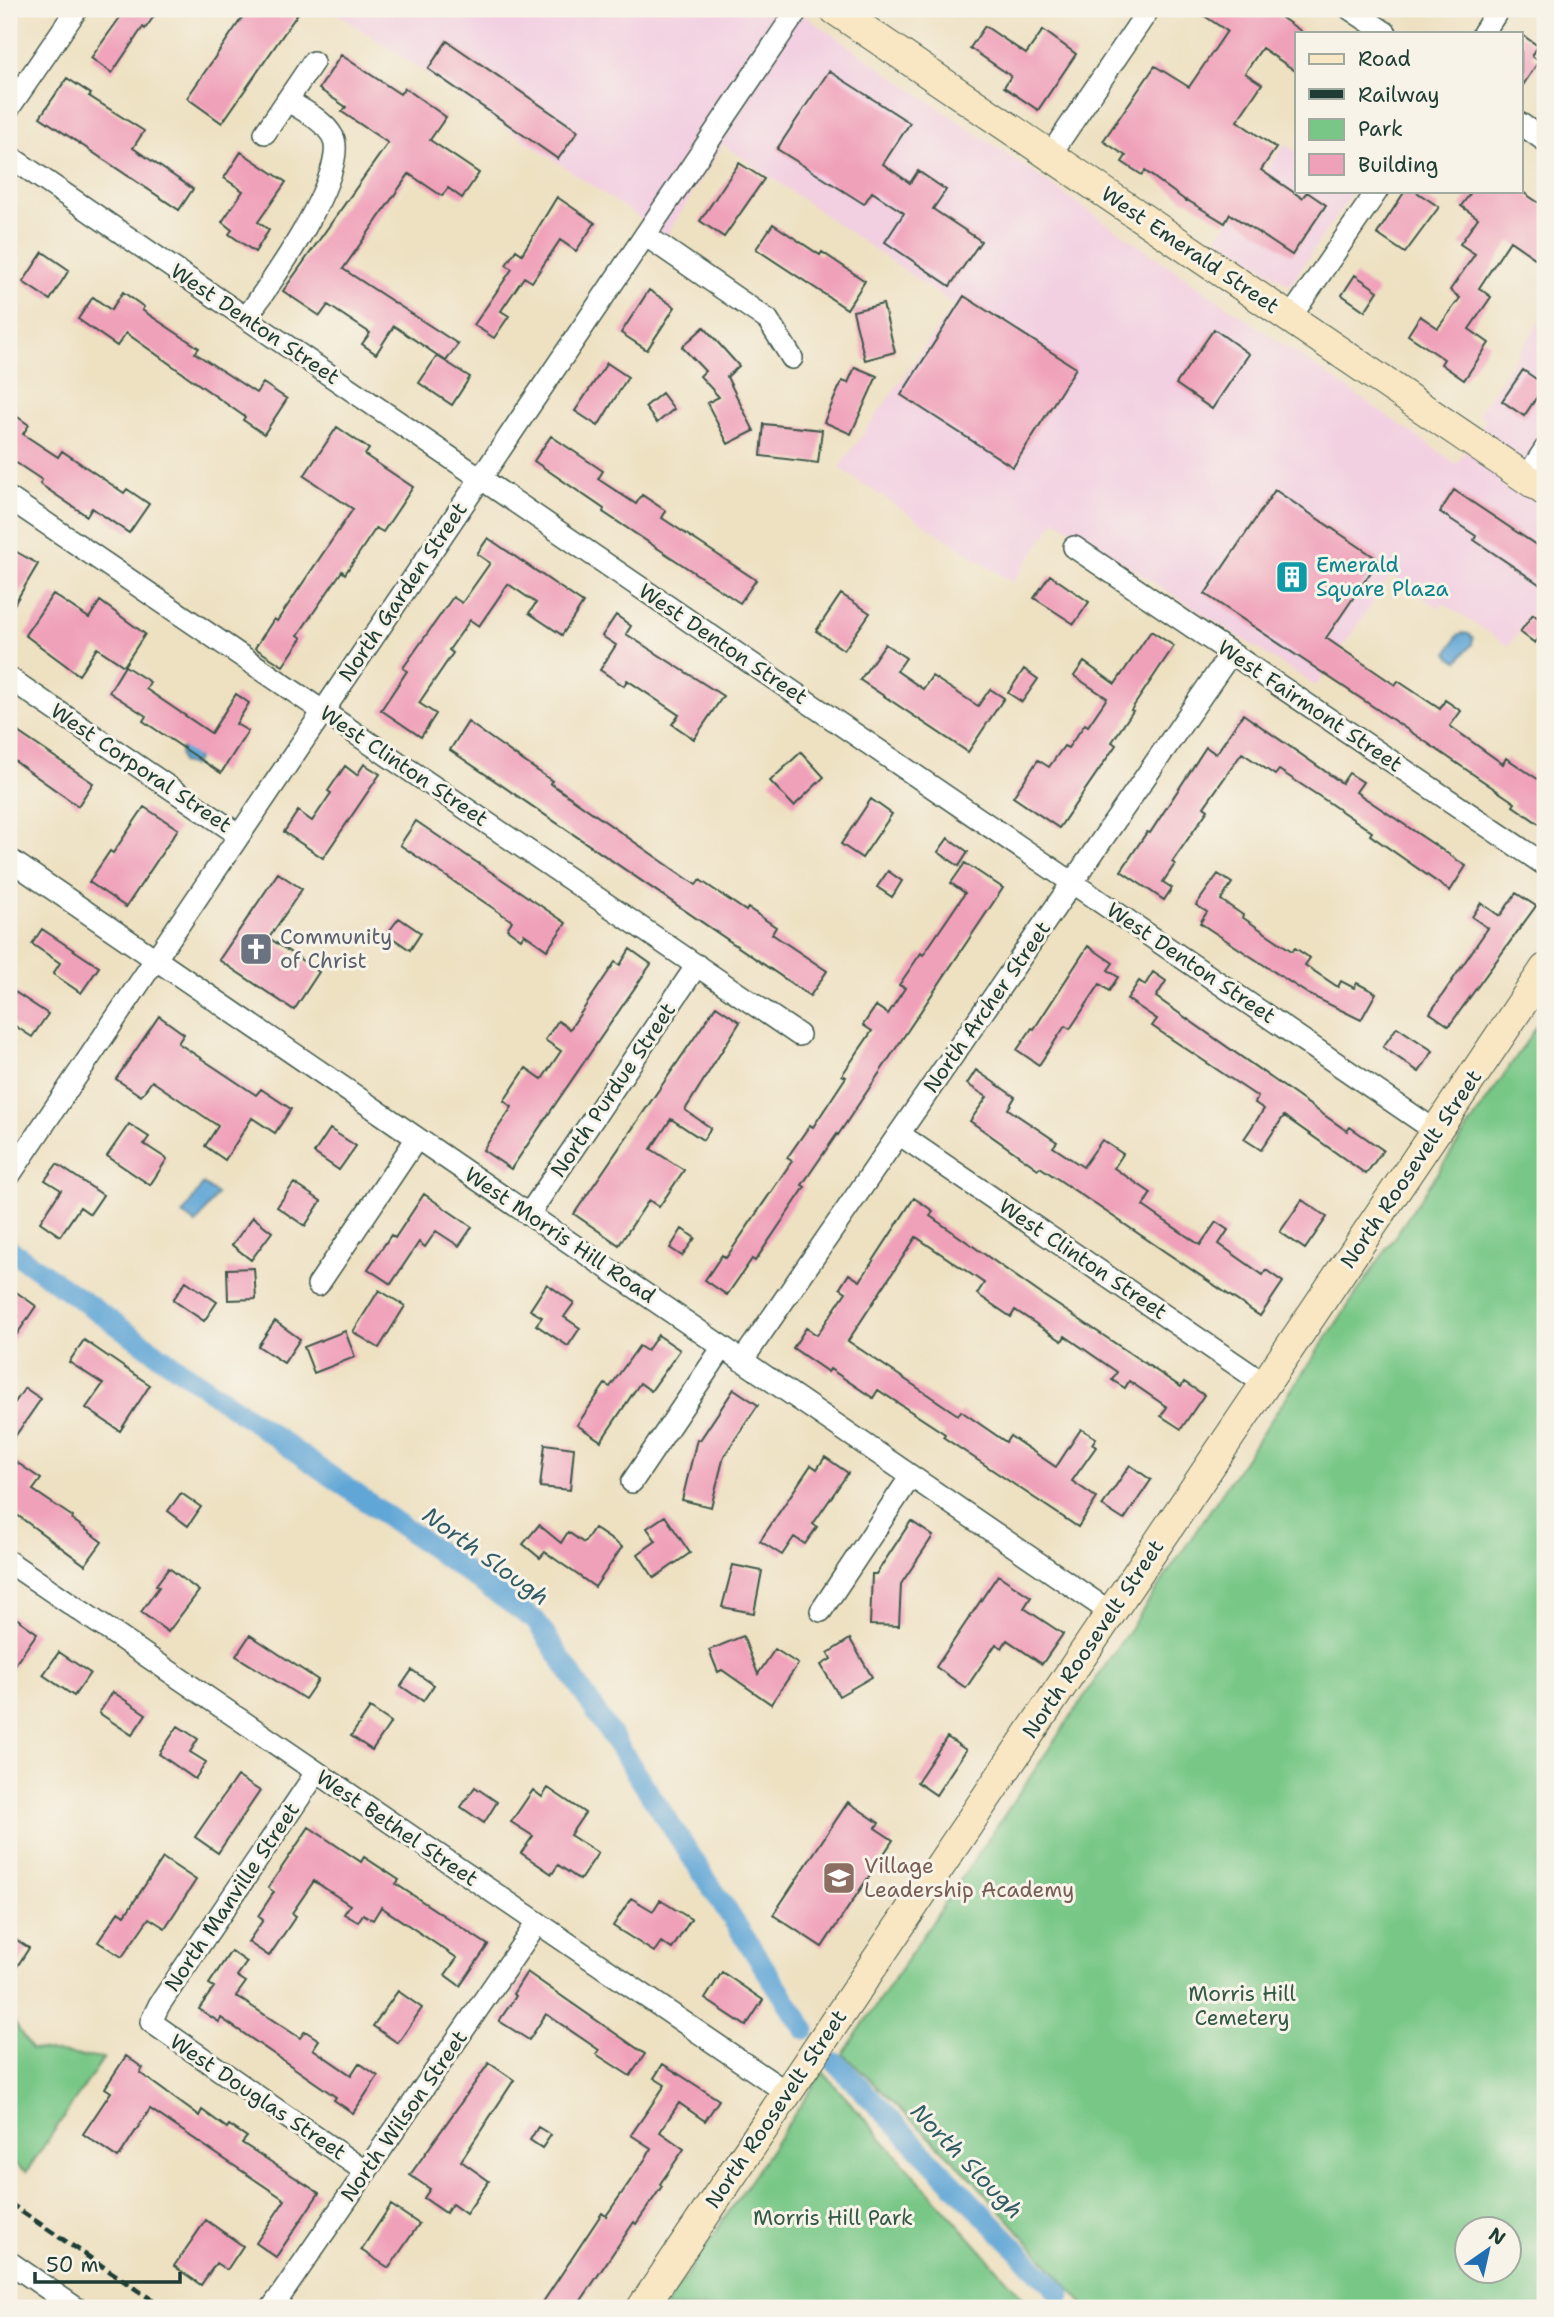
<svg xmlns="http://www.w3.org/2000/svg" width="1554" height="2317" viewBox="0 0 1554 2317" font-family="'Shantell Sans',sans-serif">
<rect width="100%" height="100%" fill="#f7f3e8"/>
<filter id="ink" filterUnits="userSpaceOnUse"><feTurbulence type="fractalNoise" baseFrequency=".0143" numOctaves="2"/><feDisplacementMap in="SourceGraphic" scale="14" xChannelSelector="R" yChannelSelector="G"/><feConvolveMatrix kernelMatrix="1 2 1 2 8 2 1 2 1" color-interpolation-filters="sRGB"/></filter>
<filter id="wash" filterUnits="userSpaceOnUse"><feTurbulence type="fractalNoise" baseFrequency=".00686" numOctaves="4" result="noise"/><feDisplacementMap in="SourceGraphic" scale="28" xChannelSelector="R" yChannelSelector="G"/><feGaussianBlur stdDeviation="1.57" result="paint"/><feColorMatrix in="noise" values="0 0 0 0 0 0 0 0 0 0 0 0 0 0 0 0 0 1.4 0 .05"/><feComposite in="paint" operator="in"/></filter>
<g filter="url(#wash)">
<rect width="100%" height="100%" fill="#eee1c2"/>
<path fill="#f2cfe1" d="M331 9H795L1457 464 1486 420 1478 414 1545 314V591L1509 646 1443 603 1439 608 1391 576 1316 686 1056 520 1013 583 839 468 954 305 723 144 666 236Z
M1285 144 1297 152V191H1353L1290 285 1217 237Z"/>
<path fill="#78c787" stroke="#4c825e" stroke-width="2" fill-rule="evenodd" d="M1545 1014V2308H1087L969 2175 843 2054ZM1466 2230H1508V2272H1466Z
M9 2014 31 2049 103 2059 26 2172 9 2160Z
M823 2072 1032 2308H664Z"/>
<path fill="#60a6d6" stroke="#407285" stroke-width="2" d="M1463 633 1469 634 1473 638 1472 644 1458 661 1450 657 1448 652 1458 635Z
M190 735C194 745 203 758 192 766L182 763 180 752Z
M203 1184 217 1194 196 1224 183 1214Z"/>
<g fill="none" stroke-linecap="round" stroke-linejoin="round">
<path stroke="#60a6d6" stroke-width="21" d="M9 1249 536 1621 805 2029
M836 2063 1061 2295"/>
</g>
<g id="blocks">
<path fill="#f0a1ba" d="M126 9H159L145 29 143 27 112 73 91 58Z
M248 9H301L222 123 187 98Z
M1194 9H1269L1301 31 1297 33V72L1262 48 1245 73 1262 84 1237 121 1276 148 1261 170 1302 198 1307 192 1326 205 1292 255 1230 214 1225 223 1187 200 1186 201 1145 171 1142 175 1122 162 1126 156 1103 141 1155 66 1189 87 1227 31Z
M985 26 1026 54 1043 30 1076 54 1038 110 1004 87 1011 76 970 48Z
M1521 34 1538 46 1532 56 1539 61 1521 88Z
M447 41 578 131 558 159 428 69Z
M341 55 400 94 405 88 446 117 430 140 479 173 462 198 448 188 442 196 409 174 343 269 458 344 446 361 394 326 376 354 362 344 370 333 328 305 320 316 283 291 388 143 342 112 346 107 319 89Z
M829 71 910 123 883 164 910 183 918 171 946 190 933 209 981 241 950 286 885 242 904 213 872 192 864 204 777 149Z
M67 78 91 94 89 96 144 131 133 148 193 189 179 210 40 117Z
M241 152 286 182 258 222 269 230 255 252 229 234 232 230 222 222 243 191 224 178Z
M739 163 764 179 724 237 700 221Z
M1405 191H1415L1439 207 1405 253 1377 234Z
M1472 191H1521L1545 207V265L1510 241 1479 288 1491 297 1469 329 1489 343 1464 380 1441 364 1444 359 1408 335 1420 316 1438 328 1460 298 1450 290 1475 254 1460 244 1478 218 1461 206Z
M557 197 595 223 576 251 560 240 532 282 524 277 501 311 509 316 494 338 474 325 512 269 506 265 516 250 522 254Z
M773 224 820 255 822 252 865 281 847 309 756 249Z
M43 252 69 270 50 300 23 282Z
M1355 275 1378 291 1365 311 1342 295Z
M649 290 675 307 647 350 621 333Z
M123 292 144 307 142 310 199 348 195 353 256 393 263 383 287 399 264 434 243 420 245 417 126 333 117 346 78 319 93 297 111 310Z
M964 296 1076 368 1013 467 901 395Z
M883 304 895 352 865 360 853 311Z
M704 327 739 366 727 377 754 431 728 444 707 403 719 397 700 376 705 371 682 347Z
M1214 329 1249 354 1212 409 1176 384Z
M437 356 470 377 452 405 419 383Z
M607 363 628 377 598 426 575 411Z
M855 367 877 376 851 434 824 422 842 381 848 383Z
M1523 370 1545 385 1524 416 1502 401Z
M662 393 674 409 657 423 645 407Z
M9 411 29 425 23 434 58 457 62 451 124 493 127 489 149 504 129 533 92 508 87 516 40 484 42 480 9 458Z
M764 424 822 430 818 463 761 456Z
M337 427 369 449 365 455 413 487 383 532 376 528 345 574 342 571 298 635 302 638 283 666 255 648 274 619 277 621 353 509 304 476Z
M551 436 603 471 598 479 636 504 642 495 666 511 662 518 756 580 740 603 603 512 604 509 534 461Z
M1275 490 1379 560 1326 638 1395 685 1398 681 1440 709 1445 700 1461 711 1450 726 1503 764 1506 758 1545 784V828L1513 806 1515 803 1420 738 1205 594Z
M1454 490 1545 551V588L1474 540 1476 536 1440 512Z
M488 538 583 603 562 635 529 613 536 603 508 584 479 626 470 620 449 650 453 653 419 703 436 714 421 737 381 710 407 671 403 668 453 597 462 603 490 563 477 554Z
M15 551 38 564 9 613V562Z
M1050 575 1089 602 1074 624 1034 598Z
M53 594 89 618 100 601 145 634 124 666 97 648 79 675 25 635Z
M841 594 870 613 844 650 816 631Z
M1533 614 1545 623V629L1535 643 1520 632Z
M616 615 631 626 626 634 723 696 694 739 672 724 679 715 627 680 624 686 600 670 616 645 602 636Z
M1151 631 1174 646 1131 710 1133 711 1112 742 1116 745 1059 828 1013 797 1038 760 1049 767 1064 746 1068 748 1085 724 1088 726 1107 698 1074 676 1084 662 1115 684Z
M885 644 906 658 897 671 923 689 932 676 978 706 990 689 1004 698 968 752 860 680Z
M125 666 150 682 146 689 211 733 236 694 249 703 236 724 248 731 221 773 143 721 146 716 109 692Z
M1024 669 1038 679 1022 702 1008 693Z
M1243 714 1342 783 1349 773 1363 782 1356 792 1466 866 1450 891 1370 835 1372 832 1322 798 1279 770 1275 775 1242 753 1204 807 1208 810 1172 862 1175 864 1163 882 1172 888 1164 900 1121 871 1147 832 1150 833 1206 747 1216 754Z
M468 722 552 781 550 783 696 885 700 880 746 911 748 908 776 927 772 934 827 971 810 996 450 750Z
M9 726 93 783 78 806 9 757Z
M801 752 824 777 794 806 770 781Z
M364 764 380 774 323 858 284 832 298 811 312 821 331 793 328 791 345 766 357 775Z
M871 799 892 814 862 858 841 844Z
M144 807 178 829 126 907 89 882 110 851 113 853Z
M416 821 566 923 547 950 524 934 521 939 507 929 512 921 400 845Z
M948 838 968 852 959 866 938 852Z
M965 863 1003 888 838 1135 837 1134 802 1185 805 1187 755 1261 752 1259 727 1295 705 1280 722 1255 726 1258 792 1161 787 1158 810 1125 813 1127 846 1077 842 1075 872 1031 863 1025 876 1006 888 1014 905 988 899 985 921 953 923 955 965 893 951 883Z
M888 871 902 881 892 897 877 887Z
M278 873 302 889 269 938 319 972 294 1010 219 960Z
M1218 874 1232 883 1221 900 1243 915 1242 917 1292 951 1295 948 1310 958 1305 965 1338 987 1341 981 1354 988 1357 983 1376 993 1361 1020 1308 994 1200 923 1207 912 1196 905Z
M1516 893 1536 906 1449 1026 1430 1013 1488 928 1472 917 1481 903 1500 916Z
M399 918 421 933 410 950 387 934Z
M42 929 99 967 81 993 53 974 60 963 32 944Z
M1088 946 1113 963 1108 970 1118 977 1109 991 1100 984 1070 1029 1065 1026 1039 1065 1017 1050 1032 1028 1034 1029Z
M630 949 651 964 511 1169 483 1150 512 1107 504 1101 526 1068 542 1079 561 1051 545 1040 558 1021 570 1029 615 962 620 965Z
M1153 972 1166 981 1156 997 1347 1131 1350 1127 1383 1150 1366 1174 1284 1116 1261 1150 1244 1139 1264 1109 1255 1103 1258 1097 1152 1026 1157 1019 1127 999 1139 981 1145 985Z
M9 988 48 1014 32 1037 9 1022Z
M716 1006 740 1022 685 1110 711 1128 703 1140 671 1119 651 1149 684 1170 659 1207 649 1200 619 1245 574 1214Z
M159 1016 184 1034 178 1043 256 1095 261 1089 291 1109 275 1133 252 1118 225 1160 205 1146 218 1126 152 1081 141 1096 116 1079Z
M1397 1027 1433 1051 1419 1072 1383 1047Z
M976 1070 1015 1097 1008 1109 1057 1142 1053 1147 1083 1167 1102 1140 1123 1154 1114 1168 1151 1193 1143 1206 1200 1245 1216 1222 1228 1230 1219 1244 1263 1275 1266 1270 1283 1282 1260 1316 1040 1167 1038 1169 970 1121 987 1097 967 1084Z
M129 1124 149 1137 144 1144 167 1159 150 1185 107 1156Z
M330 1129 356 1146 339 1170 314 1153Z
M57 1164 103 1195 90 1214 80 1207 60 1236 40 1222 61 1190 45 1180Z
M294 1183 321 1201 305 1226 277 1207Z
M424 1194 472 1227 459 1246 436 1231 425 1247 419 1242 391 1284 368 1269 391 1235 395 1238Z
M914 1198 933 1211 930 1216 1044 1296 1181 1387 1184 1382 1204 1395 1181 1429 1161 1416 1167 1407 1129 1381 1125 1388 1112 1380 1117 1372 1065 1336 1062 1341 1015 1310 1011 1317 977 1294 984 1283 916 1237 848 1341 958 1415 961 1411 1006 1442 1010 1436 1056 1467 1081 1429 1096 1438 1092 1444 1096 1447 1072 1481 1097 1498 1078 1527 943 1437 945 1434 878 1390 873 1398 830 1369 828 1372 793 1348 806 1328 817 1335 846 1292 840 1288 849 1274 860 1281Z
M1302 1200 1327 1217 1305 1249 1280 1232Z
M253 1217 272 1232 251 1260 232 1245Z
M682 1229 695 1238 682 1256 670 1248Z
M254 1268 256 1299 228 1300 227 1269Z
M186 1281 217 1302 204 1321 173 1300Z
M547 1284 574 1303 564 1317 580 1328 568 1346 536 1325 542 1317 530 1310Z
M9 1287 36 1306 9 1346Z
M379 1290 405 1306 379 1348 353 1332Z
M275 1321 300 1339 284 1363 258 1346Z
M345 1331 355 1357 314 1373 304 1347Z
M658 1335 680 1350 651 1391 640 1383 601 1441 577 1425 605 1384 610 1387 639 1346 647 1351Z
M84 1340 150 1385 120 1431 86 1408 103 1384 69 1362Z
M25 1388 41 1399 9 1445V1411Z
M734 1389 758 1405 724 1456 711 1507 682 1500 697 1439 700 1440Z
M545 1444 574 1448 570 1490 540 1487Z
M9 1457 41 1479 33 1490 73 1517 72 1519 102 1542 85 1565 9 1509Z
M825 1457 848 1473 813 1524 817 1527 805 1544 794 1537 782 1555 760 1541 811 1465 817 1469Z
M1130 1465 1151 1480 1124 1520 1102 1506Z
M181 1493 201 1507 188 1526 168 1511Z
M665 1516 690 1553 654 1578 638 1554 656 1541 647 1528Z
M911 1521 933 1536 901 1584 899 1626 870 1625 872 1574H876Z
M539 1525 561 1543 568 1532 584 1543 594 1528 622 1547 595 1587 545 1552 540 1558 523 1544Z
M733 1565 762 1571 754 1613 722 1607Z
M169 1568 199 1591 168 1632 141 1612 159 1587 156 1585Z
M998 1575 1031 1597 1024 1608 1063 1634 1042 1664 1007 1640 1002 1648 996 1644 966 1688 936 1667Z
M9 1613 37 1633 9 1673Z
M250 1635 318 1680 305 1699 236 1656Z
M743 1636 758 1674 775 1649 798 1664 771 1704 722 1670 718 1672 709 1650Z
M850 1639 872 1677 839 1696 821 1665 831 1659 828 1653Z
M59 1652 90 1673 74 1696 43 1675Z
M412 1670 434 1685 423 1701 401 1686Z
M113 1692 146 1714 132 1735 99 1713Z
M370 1708 391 1722 372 1750 351 1736Z
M178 1726 198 1739 190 1752 206 1762 195 1779 159 1754Z
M947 1737 966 1750 936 1795 917 1782Z
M237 1776 260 1791 218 1853 195 1837Z
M475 1787 497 1802 484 1823 461 1807Z
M548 1788 585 1813 570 1835 598 1853 580 1880 558 1865 552 1874 521 1853 533 1836 511 1822 533 1790 542 1797Z
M848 1802 879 1823 875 1828 893 1840 822 1947 773 1915Z
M309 1827 361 1862 364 1857 399 1880 396 1884 488 1945 460 1986 445 1975 457 1958 381 1907 373 1920 363 1914 358 1922 344 1914 350 1905 314 1881 292 1913 296 1916 269 1956 248 1942 263 1920 258 1916 274 1892 268 1888Z
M163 1858 196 1880 165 1928 149 1918 122 1957 98 1942 119 1911 125 1915Z
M631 1898 653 1911 660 1900 691 1919 672 1949 661 1942 654 1952 613 1926Z
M9 1935 29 1948 9 1979Z
M231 1951 247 1962 237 1976 246 1982 236 1996 300 2038 305 2031 319 2040 313 2049 351 2075 359 2063 378 2076 353 2113 334 2100 336 2097 284 2061 221 2018 219 2022 199 2009 214 1987 209 1984Z
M527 1972 645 2054 630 2076 596 2054 599 2050 546 2014 529 2040 499 2021 516 1996 513 1994Z
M722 1972 763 2000 746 2026 705 1999Z
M398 1991 422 2008 398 2043 373 2026Z
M126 2056 143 2068 140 2073 199 2116 202 2110 227 2128 229 2125 247 2137 242 2143 319 2193 276 2257 256 2243 285 2200 150 2109 118 2158 83 2134 111 2092 105 2088Z
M489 2063 514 2080 461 2161 489 2181 466 2214 452 2204 446 2213 424 2198 430 2189 410 2175Z
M663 2064 719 2100 705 2121 679 2103 660 2132 684 2149 660 2184 662 2186 636 2224 634 2222 576 2308H539L602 2213 606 2216 646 2158 651 2148 631 2135 665 2085 654 2078Z
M538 2127 551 2135 542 2148 530 2140Z
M391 2205 419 2224 389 2268 361 2250Z
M206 2220 243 2246 227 2270 216 2263 201 2285 174 2266Z"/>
</g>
</g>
<g filter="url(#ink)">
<use href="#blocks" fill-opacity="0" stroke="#3e5649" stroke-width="2"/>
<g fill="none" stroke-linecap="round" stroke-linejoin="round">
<defs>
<path id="street" d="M1350 9 1386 33
M1483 33 1499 9
M9 108 77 9
M1521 124 1545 141
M265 133 313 62
M1050 155 1149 9
M9 156 1437 1132
M645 235 768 320 792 358
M246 318C268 287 350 173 333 137 324 120 302 110 287 100
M1290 318 1377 191
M1526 478 1545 449
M9 498 799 1035
M1074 547 1545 865
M9 678 239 835
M9 859 1110 1612
M899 1134 1266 1385
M9 1176 798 9
M529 1214 697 965
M318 1285 417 1138
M742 1361 1231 653
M632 1482 723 1347
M9 1562 786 2092
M821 1611 911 1476
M316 1773 159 2005 151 2022 366 2172
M9 2262 76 2308
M272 2308 537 1923"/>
<path id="secondary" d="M834 9 1545 491
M642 2308 1545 969"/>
</defs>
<use href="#street" stroke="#3e5649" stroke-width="24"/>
<use href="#secondary" stroke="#3e5649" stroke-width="32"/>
<use href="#street" stroke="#fff" stroke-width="21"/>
<use href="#secondary" stroke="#f9e7c3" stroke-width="30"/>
<path stroke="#1f3d34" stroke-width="5" stroke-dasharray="10 5" stroke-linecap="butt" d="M9 2203 164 2308"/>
</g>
</g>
<defs>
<symbol id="building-square" viewBox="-11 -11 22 22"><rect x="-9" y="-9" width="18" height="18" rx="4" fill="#0f9aa8" stroke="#f7f3e8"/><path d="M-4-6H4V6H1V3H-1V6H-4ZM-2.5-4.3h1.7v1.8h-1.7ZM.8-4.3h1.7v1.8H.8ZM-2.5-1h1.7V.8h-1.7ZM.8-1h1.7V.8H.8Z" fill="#fff"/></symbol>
<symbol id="church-square" viewBox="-11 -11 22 22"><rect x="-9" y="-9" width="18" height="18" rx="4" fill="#6b7280" stroke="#f7f3e8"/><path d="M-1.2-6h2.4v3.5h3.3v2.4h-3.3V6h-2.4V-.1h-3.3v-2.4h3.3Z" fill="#fff"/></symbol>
<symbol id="school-square" viewBox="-11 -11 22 22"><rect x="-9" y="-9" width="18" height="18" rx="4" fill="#8d6e63" stroke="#f7f3e8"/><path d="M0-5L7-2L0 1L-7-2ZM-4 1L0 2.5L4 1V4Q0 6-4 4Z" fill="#fff"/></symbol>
</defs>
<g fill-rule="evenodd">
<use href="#building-square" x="1273" y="558" width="38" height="38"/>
<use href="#church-square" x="237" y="930" width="38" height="38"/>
<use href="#school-square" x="820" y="1859" width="38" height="38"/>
</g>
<g text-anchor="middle" stroke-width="6" stroke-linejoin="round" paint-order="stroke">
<g font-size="21" fill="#1f3d34" stroke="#f7f3e8">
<text transform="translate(1190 250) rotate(34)" y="7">West Emerald Street</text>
<text transform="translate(255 324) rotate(34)" y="7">West Denton Street</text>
<text transform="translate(403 592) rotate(-56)" y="7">North Garden Street</text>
<text transform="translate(723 644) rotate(34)" y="7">West Denton Street</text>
<text transform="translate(1310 706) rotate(34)" y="7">West Fairmont Street</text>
<text transform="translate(404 766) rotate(34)" y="7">West Clinton Street</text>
<text transform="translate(141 768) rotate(34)" y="7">West Corporal Street</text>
<text transform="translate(1191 963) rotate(34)" y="7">West Denton Street</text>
<text transform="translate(987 1007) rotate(-55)" y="7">North Archer Street</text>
<text transform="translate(613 1090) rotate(-56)" y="7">North Purdue Street</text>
<text transform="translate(1411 1169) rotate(-56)" y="7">North Roosevelt Street</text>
<text transform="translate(560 1235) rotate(34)" y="7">West Morris Hill Road</text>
<text transform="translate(1083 1259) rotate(34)" y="7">West Clinton Street</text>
<text transform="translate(1093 1639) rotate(-56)" y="7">North Roosevelt Street</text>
<text transform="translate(397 1828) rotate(34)" y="7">West Bethel Street</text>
<text transform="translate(232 1897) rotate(-56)" y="7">North Manville Street</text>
<text transform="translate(258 2097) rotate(34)" y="7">West Douglas Street</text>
<text transform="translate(776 2109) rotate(-56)" y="7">North Roosevelt Street</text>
<text transform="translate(404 2116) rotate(-55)" y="7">North Wilson Street</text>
</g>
<g font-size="21" fill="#0d838f" stroke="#f7f3e8" text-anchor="start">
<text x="1316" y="572">Emerald<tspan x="1316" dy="24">Square Plaza</tspan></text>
</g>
<g font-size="21" fill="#5b616d" stroke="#f7f3e8" text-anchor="start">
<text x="280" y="944">Community<tspan x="280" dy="24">of Christ</tspan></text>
</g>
<g font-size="21" fill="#785e54" stroke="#f7f3e8" text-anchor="start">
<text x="864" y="1873">Village<tspan x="864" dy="24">Leadership Academy</tspan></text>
</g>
<g font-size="21" fill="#315945" stroke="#f7f3e8">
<text x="1242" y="2001">Morris Hill<tspan x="1242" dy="24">Cemetery</tspan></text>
<text x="833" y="2225">Morris Hill Park</text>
</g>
<g font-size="23" font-style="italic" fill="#325c65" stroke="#f7f3e8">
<text transform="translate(486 1556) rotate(36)" y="8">North Slough</text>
<text transform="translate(967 2161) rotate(46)" y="8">North Slough</text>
</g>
</g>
<rect width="1554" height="2317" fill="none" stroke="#f7f3e8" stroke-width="35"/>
<rect x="1295" y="32" width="228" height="161" fill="#f7f3e8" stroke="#a1aaa0" stroke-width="2"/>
<rect x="1309" y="54" width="35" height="10" fill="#f9e7c3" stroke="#a1aaa0" stroke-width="2"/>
<text x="1358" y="66" font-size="21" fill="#1f3d34">Road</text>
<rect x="1309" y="89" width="35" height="10" fill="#1f3d34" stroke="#a1aaa0" stroke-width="2"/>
<text x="1358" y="102" font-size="21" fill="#1f3d34">Railway</text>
<rect x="1309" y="119" width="35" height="21" fill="#78c787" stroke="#a1aaa0" stroke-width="2"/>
<text x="1358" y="136" font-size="21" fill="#1f3d34">Park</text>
<rect x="1309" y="154" width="35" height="21" fill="#f0a1ba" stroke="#a1aaa0" stroke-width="2"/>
<text x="1358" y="172" font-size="21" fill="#1f3d34">Building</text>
<g transform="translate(1488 2250) rotate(34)"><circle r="33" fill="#f7f3e8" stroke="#a1aaa0" stroke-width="2"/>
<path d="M0-5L12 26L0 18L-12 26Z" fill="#1f6fb2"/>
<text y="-10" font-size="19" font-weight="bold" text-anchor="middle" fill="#1f3d34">N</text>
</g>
<path d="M35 2272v10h145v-10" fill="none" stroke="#1f3d34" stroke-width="3.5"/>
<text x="46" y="2272" font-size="21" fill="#1f3d34" stroke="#f7f3e8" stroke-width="5" paint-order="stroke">50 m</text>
</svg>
